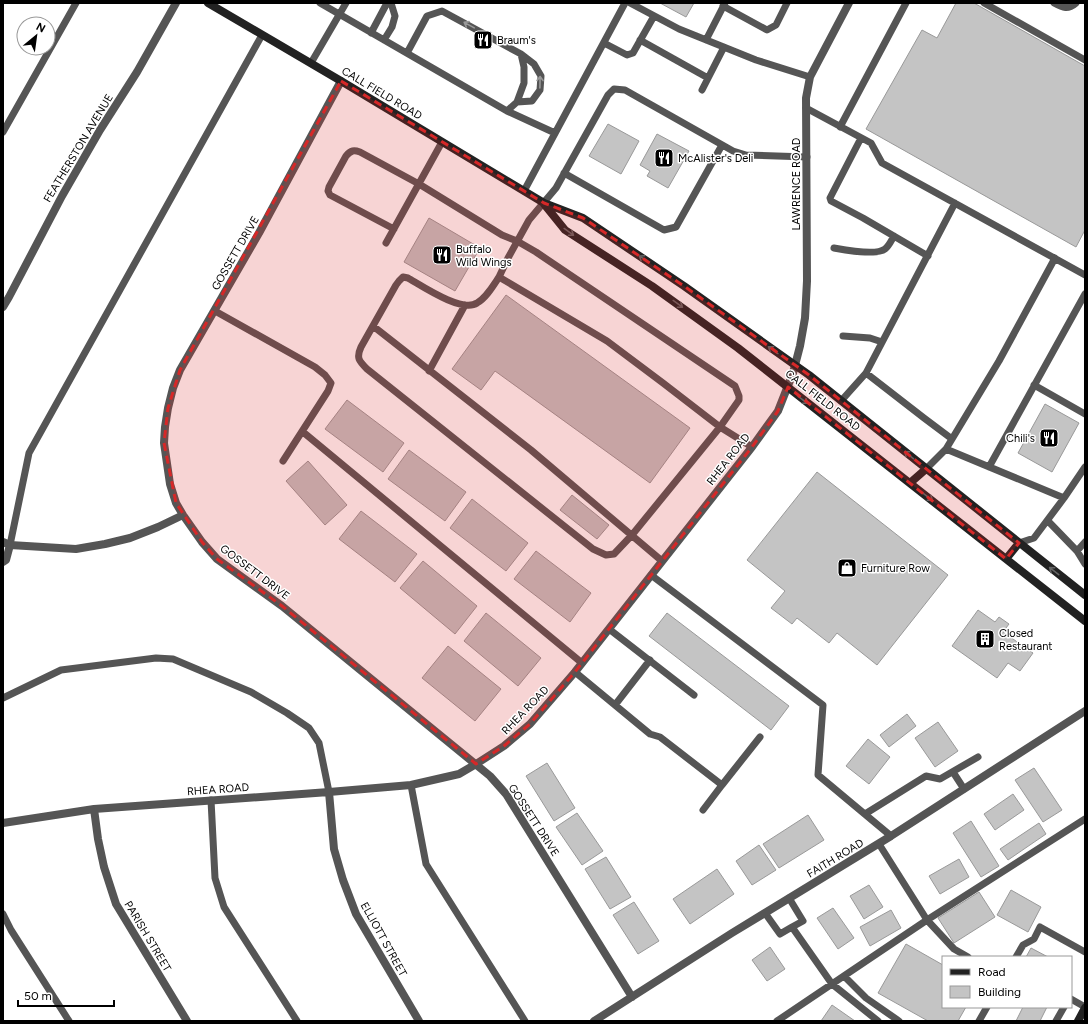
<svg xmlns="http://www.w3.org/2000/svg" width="1088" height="1024" viewBox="0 0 1088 1024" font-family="Figtree,sans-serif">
<rect width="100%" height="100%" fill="#fff"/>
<path fill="#c4c4c4" stroke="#999" d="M660 3H694L686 17Z
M956 3H974L1085 66V230L1076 247 866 129 922 30 937 38Z
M608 124 639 141 621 174 589 156Z
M657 134 689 151 668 188 647 176 650 171 640 165Z
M429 218 480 248 455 291 404 262Z
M506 295 690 428 650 483 495 371 481 390 452 369Z
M347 400 404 443 383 472 325 429Z
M1045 404 1079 423 1052 472 1018 453Z
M409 450 466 492 445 521 388 479Z
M308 461 347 505 325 525 286 481Z
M817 472 948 575 877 665 837 633 829 643 797 618 792 624 771 608 785 591 747 560Z
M572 495 609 525 597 539 560 510Z
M472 499 528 543 506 571 450 528Z
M361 511 417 554 395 582 339 539Z
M536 551 591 593 570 622 514 579Z
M423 561 477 606 455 634 400 588Z
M978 610 995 622 999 617 1009 624 1003 632 1033 653 1020 671 1008 663 997 678 952 646Z
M486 613 541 658 518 686 464 641Z
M667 613 789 706 771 730 649 636Z
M448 646 501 689 475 721 422 678Z
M907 714 916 726 889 747 880 735Z
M938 722 958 751 935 767 915 738Z
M868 739 890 757 869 784 846 766Z
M547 763 575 808 554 821 526 776Z
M1034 768 1062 810 1043 822 1015 780Z
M1013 794 1024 810 995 830 984 814Z
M577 813 603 851 582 865 556 827Z
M808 815 824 840 779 868 763 844Z
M971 821 999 866 981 877 953 833Z
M1039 823 1046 834 1008 860 1000 849Z
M759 845 776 870 752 885 736 861Z
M606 857 631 897 610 909 585 869Z
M959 859 969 877 940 894 929 876Z
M717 869 734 894 690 924 673 899Z
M869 885 883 907 864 919 850 896Z
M1011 890 1041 907 1028 932 997 915Z
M979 892 995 917 954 943 938 918Z
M634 902 659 941 638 954 613 915Z
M833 908 854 938 838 949 817 918Z
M891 910 901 928 870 946 860 927Z
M906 944 943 965V1007H966L958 1021H928L878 993Z
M770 947 785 969 767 981 752 960Z
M1031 948 1048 957H1026Z
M832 1005 855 1021H821Z
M1023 1007H1047L1040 1021H1016Z"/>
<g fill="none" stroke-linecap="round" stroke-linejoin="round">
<path stroke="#555" stroke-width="7" d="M320 3 507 111 555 133
M630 3 679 29 756 60 810 77
M984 3 1085 60
M1054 3C1063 8 1068 10 1076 3
M723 6 767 30 776 25 787 3
M371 33 387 3
M384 40 392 27 395 16 391 3
M640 40 708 78
M706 40 725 3
M604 43 627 55 633 53 654 16
M407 53 427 16 442 11 521 54 524 67V83L517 102 507 111
M311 63 346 3
M702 90 724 47
M517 102 532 101 540 90 541 76 534 64 521 54
M806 108 871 143 882 163 1085 275
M840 127 906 3
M3 132 76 3
M861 138 830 198 831 201 863 218 928 256
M564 173 664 230 676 227 722 145
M524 191 625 3
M394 229 330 195 328 191 329 187 346 156C351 150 354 150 360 152L419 184 502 235 517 241 536 252 735 386 739 396V400L720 427 632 535 614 554 606 555 593 549 367 369C359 361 356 358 361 347L396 285 399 281 403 277 408 278C422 286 462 313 477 303 486 298 493 286 499 277
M386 243 442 142
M834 248C845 250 876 256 885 249 889 246 891 241 894 236
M215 311 315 367 325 375 331 383 328 391 283 461
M373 326 531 450 662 561
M843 336 870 338 882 342
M429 371 465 305
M866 373 924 418 952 439
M1034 385 1085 414
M841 401 866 373 955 203
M303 432 582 663
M752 447 720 427 663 383 607 341 499 277 508 258 529 220 556 188 608 95 614 89 625 90 733 151 746 155 807 157
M946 449 1064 498
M989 467 1085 294
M926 469 946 449 999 361 1055 258
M1048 521 1077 551 1085 564
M1019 543 1034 538 1064 498 1085 467
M10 545 29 453 262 35
M1077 551 1085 542
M651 575 823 705 818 775 891 836
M609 629 694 695
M575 672 650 734 660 737 722 785 760 737
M3 698 61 670 156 658 173 659 251 692 287 713 309 728 319 743 329 792
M615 705 650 660
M953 772 964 789
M411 785 426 864 525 1021
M211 800 215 878 224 907 297 1021
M703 810 722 785
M865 814 926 776 940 779 978 757
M879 844 927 920 954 949 968 957
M789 898 803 921 792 927 832 984 878 1021
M765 913 780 934 792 927
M3 914 11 930 69 1021
M1016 957 1023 945 1034 939 1040 927 1085 952
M844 976 866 998 899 1021
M1071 999 1085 1007
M777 1021 927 920 1085 819
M979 1021 987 1007
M1056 1021 1064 1007"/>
<path stroke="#555" stroke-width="8" d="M341 81 259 233 180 370 173 388 168 408 165 427 164 443 170 484 176 503 183 515 202 542 217 559 282 606 490 776 506 794 632 997
M3 307 9 297 62 196 100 130 137 72 176 3
M3 542 10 545 76 549 105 544 130 538 158 527 183 515
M3 562 6 560 10 545
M329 792 334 849 343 880 356 914 419 1021
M94 809 98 839 104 867 116 904 187 1021
M3 823 94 809 329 792 411 785 459 774 476 764
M594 1021 732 933 891 836 1085 711"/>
<path stroke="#555" stroke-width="8" d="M476 764 504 746 530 724 575 672 752 447 778 411 793 373 800 346 805 318 807 281 806 98 810 77 849 3"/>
<path stroke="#222" stroke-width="8" d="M208 3 341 81 544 203 583 218 684 286 809 375 1085 595
M544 204 565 230 652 286 738 348 1085 621
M910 483 926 469
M1006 559 1019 543
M1078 1021 1085 1008"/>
</g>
<defs><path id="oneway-shaft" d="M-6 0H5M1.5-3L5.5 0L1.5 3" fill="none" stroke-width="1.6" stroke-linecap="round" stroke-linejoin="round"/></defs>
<g stroke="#999">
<use href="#oneway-shaft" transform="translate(469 25) rotate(-151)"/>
<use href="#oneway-shaft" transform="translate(540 82) rotate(-89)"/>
</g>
<g stroke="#646464">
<use href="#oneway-shaft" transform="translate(569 232) rotate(36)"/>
<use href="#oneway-shaft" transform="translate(644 259) rotate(-146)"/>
<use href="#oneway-shaft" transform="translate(678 304) rotate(36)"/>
<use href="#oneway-shaft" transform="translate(773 350) rotate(-144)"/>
<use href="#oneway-shaft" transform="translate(803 400) rotate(37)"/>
<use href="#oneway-shaft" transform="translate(909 455) rotate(-141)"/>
<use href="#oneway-shaft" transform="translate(928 497) rotate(38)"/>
<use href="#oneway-shaft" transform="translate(1054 571) rotate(-142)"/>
</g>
<path fill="#d62828" fill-opacity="0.2" stroke="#d62828" stroke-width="3" stroke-dasharray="8 5" stroke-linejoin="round" d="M341 81 544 203 583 218 684 286 809 375 1019 543 1006 559 788 387 778 411 752 447 575 672 530 724 504 746 476 764 282 606 217 559 202 542 176 503 164 443 168 408 180 370Z"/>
<defs>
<symbol id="restaurant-square" viewBox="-11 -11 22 22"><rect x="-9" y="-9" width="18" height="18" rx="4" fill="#000" stroke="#fff"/><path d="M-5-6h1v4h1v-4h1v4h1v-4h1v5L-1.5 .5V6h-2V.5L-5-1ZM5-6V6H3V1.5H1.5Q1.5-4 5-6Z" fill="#fff"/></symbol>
<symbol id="shop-square" viewBox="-11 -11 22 22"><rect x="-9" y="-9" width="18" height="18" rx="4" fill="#000" stroke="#fff"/><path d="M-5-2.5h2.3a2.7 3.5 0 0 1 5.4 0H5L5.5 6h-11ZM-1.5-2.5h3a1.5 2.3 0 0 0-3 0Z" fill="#fff"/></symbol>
<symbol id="building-square" viewBox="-11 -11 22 22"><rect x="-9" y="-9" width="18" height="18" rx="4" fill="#000" stroke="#fff"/><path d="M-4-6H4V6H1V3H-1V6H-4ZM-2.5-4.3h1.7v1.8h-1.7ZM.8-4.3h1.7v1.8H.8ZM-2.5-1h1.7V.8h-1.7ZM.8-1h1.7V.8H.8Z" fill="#fff"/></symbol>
</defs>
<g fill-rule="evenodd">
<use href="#restaurant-square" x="472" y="29" width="22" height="22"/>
<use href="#restaurant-square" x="653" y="147" width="22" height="22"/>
<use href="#restaurant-square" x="431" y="244" width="22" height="22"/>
<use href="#restaurant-square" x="1038" y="427" width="22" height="22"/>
<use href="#shop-square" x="836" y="557" width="22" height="22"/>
<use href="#building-square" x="974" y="628" width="22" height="22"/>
</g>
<g text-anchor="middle" stroke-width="3" stroke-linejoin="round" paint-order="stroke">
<g font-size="11" fill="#000" stroke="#fff" text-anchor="start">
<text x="497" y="44">Braum's</text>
<text x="678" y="162">McAlister's Deli</text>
<text x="456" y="253">Buffalo<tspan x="456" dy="13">Wild Wings</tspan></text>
<text x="1035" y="442" text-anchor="end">Chili's</text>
<text x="861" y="572">Furniture Row</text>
<text x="999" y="637">Closed<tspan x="999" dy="13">Restaurant</tspan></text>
</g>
<g font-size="11" fill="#000" stroke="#fff">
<text transform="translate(382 93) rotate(31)" y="4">CALL FIELD ROAD</text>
<text transform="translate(78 148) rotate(-59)" y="4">FEATHERSTON AVENUE</text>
<text transform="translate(796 184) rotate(-90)" y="4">LAWRENCE ROAD</text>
<text transform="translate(235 253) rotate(-60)" y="4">GOSSETT DRIVE</text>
<text transform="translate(823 400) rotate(38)" y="4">CALL FIELD ROAD</text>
<text transform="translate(728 459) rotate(-52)" y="4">RHEA ROAD</text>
<text transform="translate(255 572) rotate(37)" y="4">GOSSETT DRIVE</text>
<text transform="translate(525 710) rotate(-46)" y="4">RHEA ROAD</text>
<text transform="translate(218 789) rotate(-4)" y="4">RHEA ROAD</text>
<text transform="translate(534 820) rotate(57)" y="4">GOSSETT DRIVE</text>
<text transform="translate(835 858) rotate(-31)" y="4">FAITH ROAD</text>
<text transform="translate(148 936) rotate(59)" y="4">PARISH STREET</text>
<text transform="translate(384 939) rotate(61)" y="4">ELLIOTT STREET</text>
</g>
</g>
<rect width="1088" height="1024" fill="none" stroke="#000000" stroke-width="8"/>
<rect x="942" y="956" width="130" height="52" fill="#ffffff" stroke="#999999"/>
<rect x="950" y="969" width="20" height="6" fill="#222222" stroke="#999999"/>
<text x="978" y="976" font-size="12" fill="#000000">Road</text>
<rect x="950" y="986" width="20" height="12" fill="#c4c4c4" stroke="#999999"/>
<text x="978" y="996" font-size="12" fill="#000000">Building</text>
<g transform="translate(36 36) rotate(29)"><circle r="19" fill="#ffffff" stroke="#999999"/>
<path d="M0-3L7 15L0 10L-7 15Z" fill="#000000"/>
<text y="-6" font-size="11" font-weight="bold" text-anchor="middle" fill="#000000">N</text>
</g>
<path d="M18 1000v6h96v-6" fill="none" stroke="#000000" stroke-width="2"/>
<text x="24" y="1000" font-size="12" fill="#000000" stroke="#ffffff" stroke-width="3" paint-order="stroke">50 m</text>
</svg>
